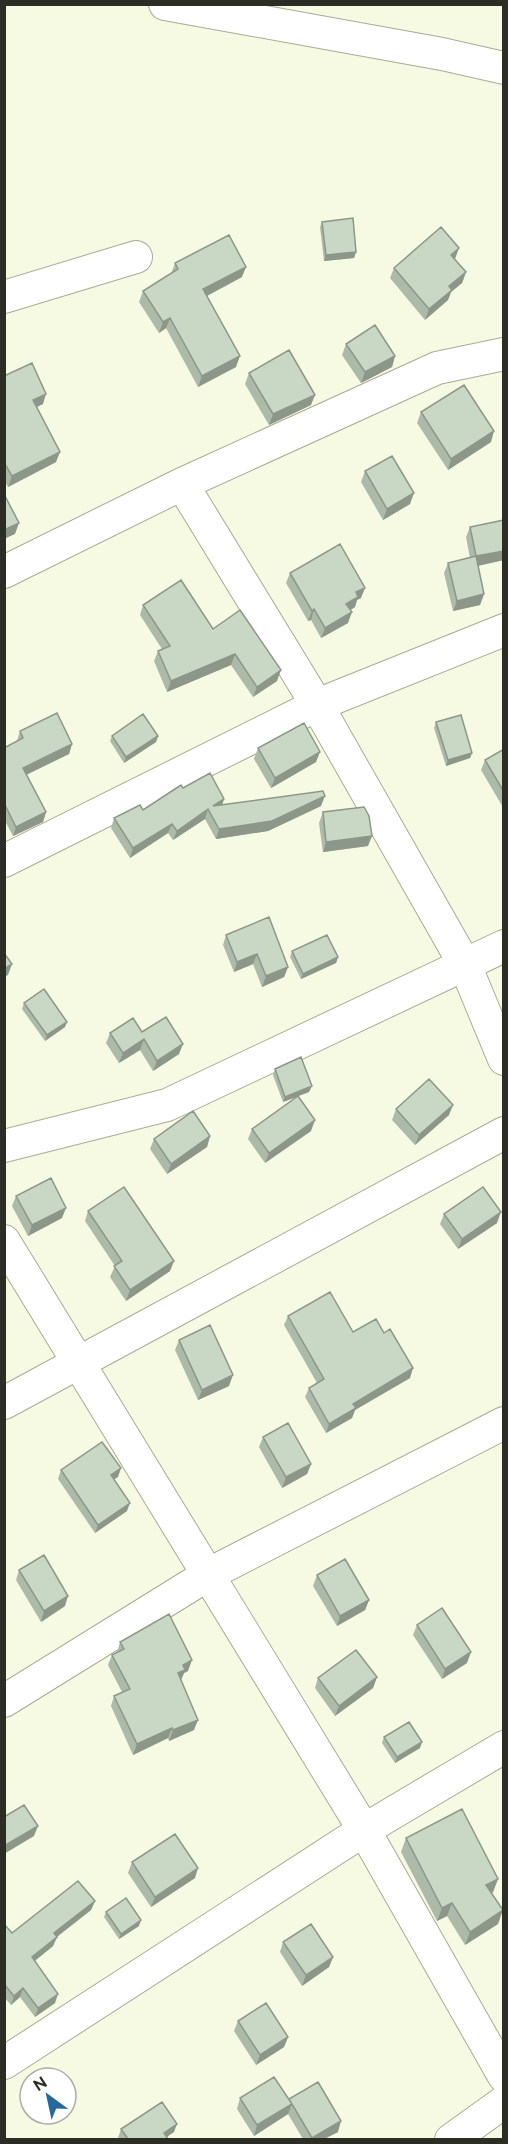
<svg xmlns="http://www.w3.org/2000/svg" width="508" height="2144" viewBox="0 0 508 2144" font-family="Raleway,sans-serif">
<rect width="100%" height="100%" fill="#f7fae2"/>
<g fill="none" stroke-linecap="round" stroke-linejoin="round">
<defs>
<path id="minor" d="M165 4 442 54 504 68
M4 297 136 257
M182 484 317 705 465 965 504 1059
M4 572 182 484 437 368 504 354
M4 861 317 705 504 630
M4 1146 167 1105 504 946
M4 1241 364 1830 504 2076
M4 1403 504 1133
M4 1701 209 1574 504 1423
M4 2063 364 1830 504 1747
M451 2140 504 2102"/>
</defs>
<use href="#minor" stroke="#a9ab94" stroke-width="34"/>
<use href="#minor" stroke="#fff" stroke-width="32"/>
</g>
<path fill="#acbaa9" d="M322 222 356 252 354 258 324 261 320 227Z
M459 248 454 259 466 272 462 283 451 292 448 300 425 320 390 278 394 268Z
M175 263 242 277 207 296 236 367 198 387 166 328 159 333 139 302 143 291 171 274Z
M346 344 395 356 392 367 361 383 342 355Z
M249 373 311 405 269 425 245 384Z
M4 376 43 404 37 407 56 462 8 487 4 480Z
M421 412 491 442 448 470 417 423Z
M365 471 410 504 383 520 361 482Z
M504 520V560L478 566 484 594 480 605 453 611 444 573 448 563 470 558 466 537 470 527Z
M290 573 361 598 357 600 355 607 350 610 348 623 321 638 311 620 308 621 286 583Z
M143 605 213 629 277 681 253 697 231 665 167 692 154 661 158 651 162 649 140 615Z
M436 722 472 753 470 758 446 766 434 728Z
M20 731 72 744 69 754 26 774 46 812 43 822 13 836 4 819V748L17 741Z
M112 736H158L156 742 124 763 110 741Z
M258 748 316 762 271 788 254 759Z
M504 749V809L481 770 485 760Z
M183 788 224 799 222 805 321 806 268 831 216 839 205 819 173 840 168 833 130 858 111 828 114 818 143 810Z
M323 812 368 846 323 852 319 823Z
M226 935 288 967 284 977 262 987 253 964 234 972 223 945Z
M292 951 338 957 336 963 301 979 290 957Z
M24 1003 65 1027 45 1041 22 1009Z
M142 1032 179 1054 153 1071 140 1050 119 1063 106 1043 110 1033Z
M275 1069 309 1092 298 1096 311 1131 265 1163 248 1139 252 1129 297 1097 283 1102 273 1075Z
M396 1109 449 1115 415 1145 392 1120Z
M210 1136 207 1147 167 1174 150 1149 154 1139Z
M16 1196 62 1218 28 1236 12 1206Z
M88 1211 170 1271 126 1301 110 1277 115 1266 85 1221Z
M444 1214 497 1223 458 1249 440 1224Z
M288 1316 353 1332 410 1378 355 1410 352 1418 326 1433 305 1397 309 1388 317 1383 284 1325Z
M179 1340 229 1386 198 1400 175 1350Z
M263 1437 311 1464 307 1474 282 1488 259 1447Z
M61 1470 118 1477 114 1479 127 1511 95 1533 58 1479Z
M19 1570 65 1606 41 1622 16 1580Z
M317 1575 369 1600 365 1610 337 1626 313 1586Z
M417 1625 467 1663 442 1679 413 1635Z
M120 1642 188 1671 184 1673 181 1680 194 1730 169 1741 168 1738 133 1755 111 1706 114 1696 122 1692 108 1665 112 1655 117 1653Z
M377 1677 373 1688 335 1716 315 1688 318 1678Z
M384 1737 420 1748 395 1763 382 1743Z
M406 1838 498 1879 493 1892 492 1893 498 1924 465 1945 447 1916 437 1921 401 1852Z
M132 1862 195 1878 151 1907 128 1873Z
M95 1901 91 1910 57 1937 53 1946 35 1961 55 2003 35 2017 20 1997 11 2005 4 1997V1924L12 1933Z
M106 1912 139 1926 119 1939 104 1917Z
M283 1942 333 1957 329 1967 302 1986 280 1952Z
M238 2021 288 2037 284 2047 256 2065 234 2031Z
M240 2098 289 2099 338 2132 324 2139H303L288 2114 254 2136 237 2109Z
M121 2129 174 2132 167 2137 168 2139H120L118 2138Z"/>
<path fill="#8c9789" d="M459 248 455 259 447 266 451 255Z
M356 252 354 258 324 261 326 255Z
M246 267 242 277 199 300 203 289Z
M466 272 462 283 451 292 448 300 425 320 429 309 449 286Z
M170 318 166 328 159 333 163 322Z
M240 356 236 367 198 387 202 376Z
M395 356 392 367 361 383 365 372Z
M46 394 43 404 30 410 33 400Z
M315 395 311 405 269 425 273 414Z
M494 431 491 442 448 470 451 459Z
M60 452 56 462 8 487 12 476Z
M414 493 410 504 383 520 387 509Z
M19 523 15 534 4 539V530Z
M504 551V560L472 567 476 556Z
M365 588 361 598 357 600 355 607 343 615 346 604 356 592Z
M484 594 480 605 453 611 457 601Z
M314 609 311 620 308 621 312 611Z
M352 612 348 623 321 638 325 628Z
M235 654 231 665 167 692 171 681Z
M281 670 277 681 253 697 257 687Z
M158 736 156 742 124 763 126 757Z
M72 744 69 754 20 778 23 768Z
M320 752 316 762 271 788 275 778Z
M472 753 470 758 446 766 448 760Z
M325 796 321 806 268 831 216 839 219 829Z
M224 799 221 808 213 806Z
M208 809 205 819 173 840 177 831Z
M46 812 43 822 13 836 16 827Z
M172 824 168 833 130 858 133 848Z
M372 836 368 846 323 852 326 842Z
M257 954 253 964 234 972 237 962Z
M338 957 336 963 301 979 303 974Z
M12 964 8 975 4 977V969Z
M288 967 284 977 262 987 266 976Z
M67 1022 65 1027 45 1041 47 1035Z
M144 1039 140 1050 119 1063 123 1053Z
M183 1044 179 1054 153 1071 157 1061Z
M312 1086 309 1092 283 1102 285 1097Z
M453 1105 449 1115 415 1145 419 1135Z
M315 1120 311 1131 265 1163 269 1153Z
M210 1136 207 1147 167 1174 171 1164Z
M66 1208 62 1218 28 1236 32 1225Z
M501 1212 497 1223 458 1249 462 1239Z
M174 1261 170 1271 126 1301 130 1290Z
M413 1368 410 1378 355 1410 352 1418 326 1433 329 1424 353 1404Z
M233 1375 229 1386 198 1400 202 1390Z
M311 1464 307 1474 282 1488 286 1477Z
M121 1468 118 1477 108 1483 111 1475Z
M130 1503 127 1511 95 1533 98 1525Z
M68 1596 65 1606 41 1622 44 1611Z
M369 1600 365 1610 337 1626 340 1616Z
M471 1652 467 1663 442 1679 445 1669Z
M192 1660 188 1671 184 1673 181 1680 178 1673 183 1665Z
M377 1677 373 1688 335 1716 339 1706Z
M198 1720 194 1730 169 1741 173 1730Z
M172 1728 168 1738 133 1755 137 1744Z
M422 1742 420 1748 395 1763 397 1757Z
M38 1826 34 1836 4 1854V1846Z
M198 1868 195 1878 151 1907 155 1897Z
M498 1879 493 1892 482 1898 486 1885Z
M95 1901 91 1910 50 1942 54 1933Z
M452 1903 447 1916 437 1921 442 1908Z
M503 1910 498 1924 465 1945 470 1932Z
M141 1920 139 1926 119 1939 121 1934Z
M57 1937 53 1946 28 1966 32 1957Z
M333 1957 329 1967 302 1986 306 1975Z
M23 1988 20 1997 11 2005 14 1996Z
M58 1994 55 2003 35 2017 38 2008Z
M288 2037 284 2047 256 2065 260 2055Z
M292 2104 288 2114 254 2136 257 2125Z
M341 2121 338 2132 324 2139H312V2138Z
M177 2124 174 2132 163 2139 164 2133Z"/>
<path fill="#c8d8c4" stroke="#8c9789" stroke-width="1.5" d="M353 218 356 252 326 255 322 222Z
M441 227 459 248 451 255 466 272 449 286 452 290 429 309 394 268Z
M229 235 246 267 203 289 240 356 202 376 170 318 163 322 143 291 178 269 175 263Z
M375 325 395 356 365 372 346 344Z
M289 350 315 395 273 414 249 373Z
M32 363 46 394 33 400 60 452 12 476 4 462V376Z
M464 385 494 431 451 459 421 412Z
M392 456 414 493 387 509 365 471Z
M4 494 19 523 4 530Z
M504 520V551L476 556 470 527Z
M340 544 365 588 356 592 358 597 346 604 352 612 325 628 314 609 312 611 290 573Z
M476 556 484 594 457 601 448 563Z
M181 580 213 629 240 610 281 670 257 687 235 654 171 681 158 651 170 646 143 605Z
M57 713 72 744 23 768 46 812 16 827 4 803V748L23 738 20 731Z
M143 714 158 736 126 757 112 736Z
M461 715 472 753 448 760 436 722Z
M304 723 320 752 275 778 258 748Z
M504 749V792L485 760Z
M210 773 224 799 213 806 323 791 325 796 272 821 219 829 208 809 177 831 172 824 133 848 114 818 140 805 143 810 178 787 181 785 183 788Z
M364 807 369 816 372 836 326 842 323 812Z
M269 917 288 967 266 976 257 954 237 962 226 935Z
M327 935 338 957 303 974 292 951Z
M4 953 12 964 4 969Z
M44 989 67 1022 47 1035 24 1003Z
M166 1017 183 1044 157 1061 144 1039 123 1053 110 1033 133 1018 142 1032Z
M301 1057 312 1086 285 1097 275 1069Z
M429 1079 453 1105 419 1135 396 1109Z
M298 1096 315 1120 269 1153 252 1129Z
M193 1111 210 1136 171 1164 154 1139Z
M51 1178 66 1208 32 1225 16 1196Z
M124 1187 174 1261 130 1290 114 1266 122 1261 88 1211Z
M483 1187 501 1212 462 1239 444 1214Z
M330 1292 353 1332 376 1319 384 1333 390 1329 413 1368 353 1404 356 1408 329 1424 309 1388 324 1379 288 1316Z
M210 1325 233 1375 202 1390 179 1340Z
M288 1423 311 1464 286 1477 263 1437Z
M102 1442 121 1468 111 1475 130 1503 98 1525 61 1470Z
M44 1555 68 1596 44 1611 19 1570Z
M345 1559 369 1600 340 1616 317 1575Z
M442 1608 471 1652 445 1669 417 1625Z
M169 1614 192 1660 183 1665 185 1670 178 1673 198 1720 173 1730 172 1728 137 1744 114 1696 130 1689 112 1655 124 1649 120 1642Z
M356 1650 377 1677 339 1706 318 1678Z
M409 1722 422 1742 397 1757 384 1737Z
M24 1805 38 1826 4 1846V1817Z
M462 1809 498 1879 486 1885 503 1910 470 1932 452 1903 442 1908 406 1838Z
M175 1834 198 1868 155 1897 132 1862Z
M78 1881 95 1901 54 1933 57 1937 32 1957 58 1994 38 2008 23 1988 14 1996 4 1984V1924L12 1933Z
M126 1898 141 1920 121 1934 106 1912Z
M311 1924 333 1957 306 1975 283 1942Z
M266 2003 288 2037 260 2055 238 2021Z
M274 2077 292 2104 257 2125 240 2098Z
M318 2082 341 2121 312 2138 289 2099Z
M162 2102 177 2124 164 2133 168 2139H128L121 2129Z"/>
<rect width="508" height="2144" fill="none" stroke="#2c2d24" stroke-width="12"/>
<g transform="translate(48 2096) rotate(327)"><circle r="28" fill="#ffffff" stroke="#ababa7" stroke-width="1.5"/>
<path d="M0-4.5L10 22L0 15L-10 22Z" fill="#25689e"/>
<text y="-9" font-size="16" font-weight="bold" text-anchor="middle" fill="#2c2d24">N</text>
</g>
</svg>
